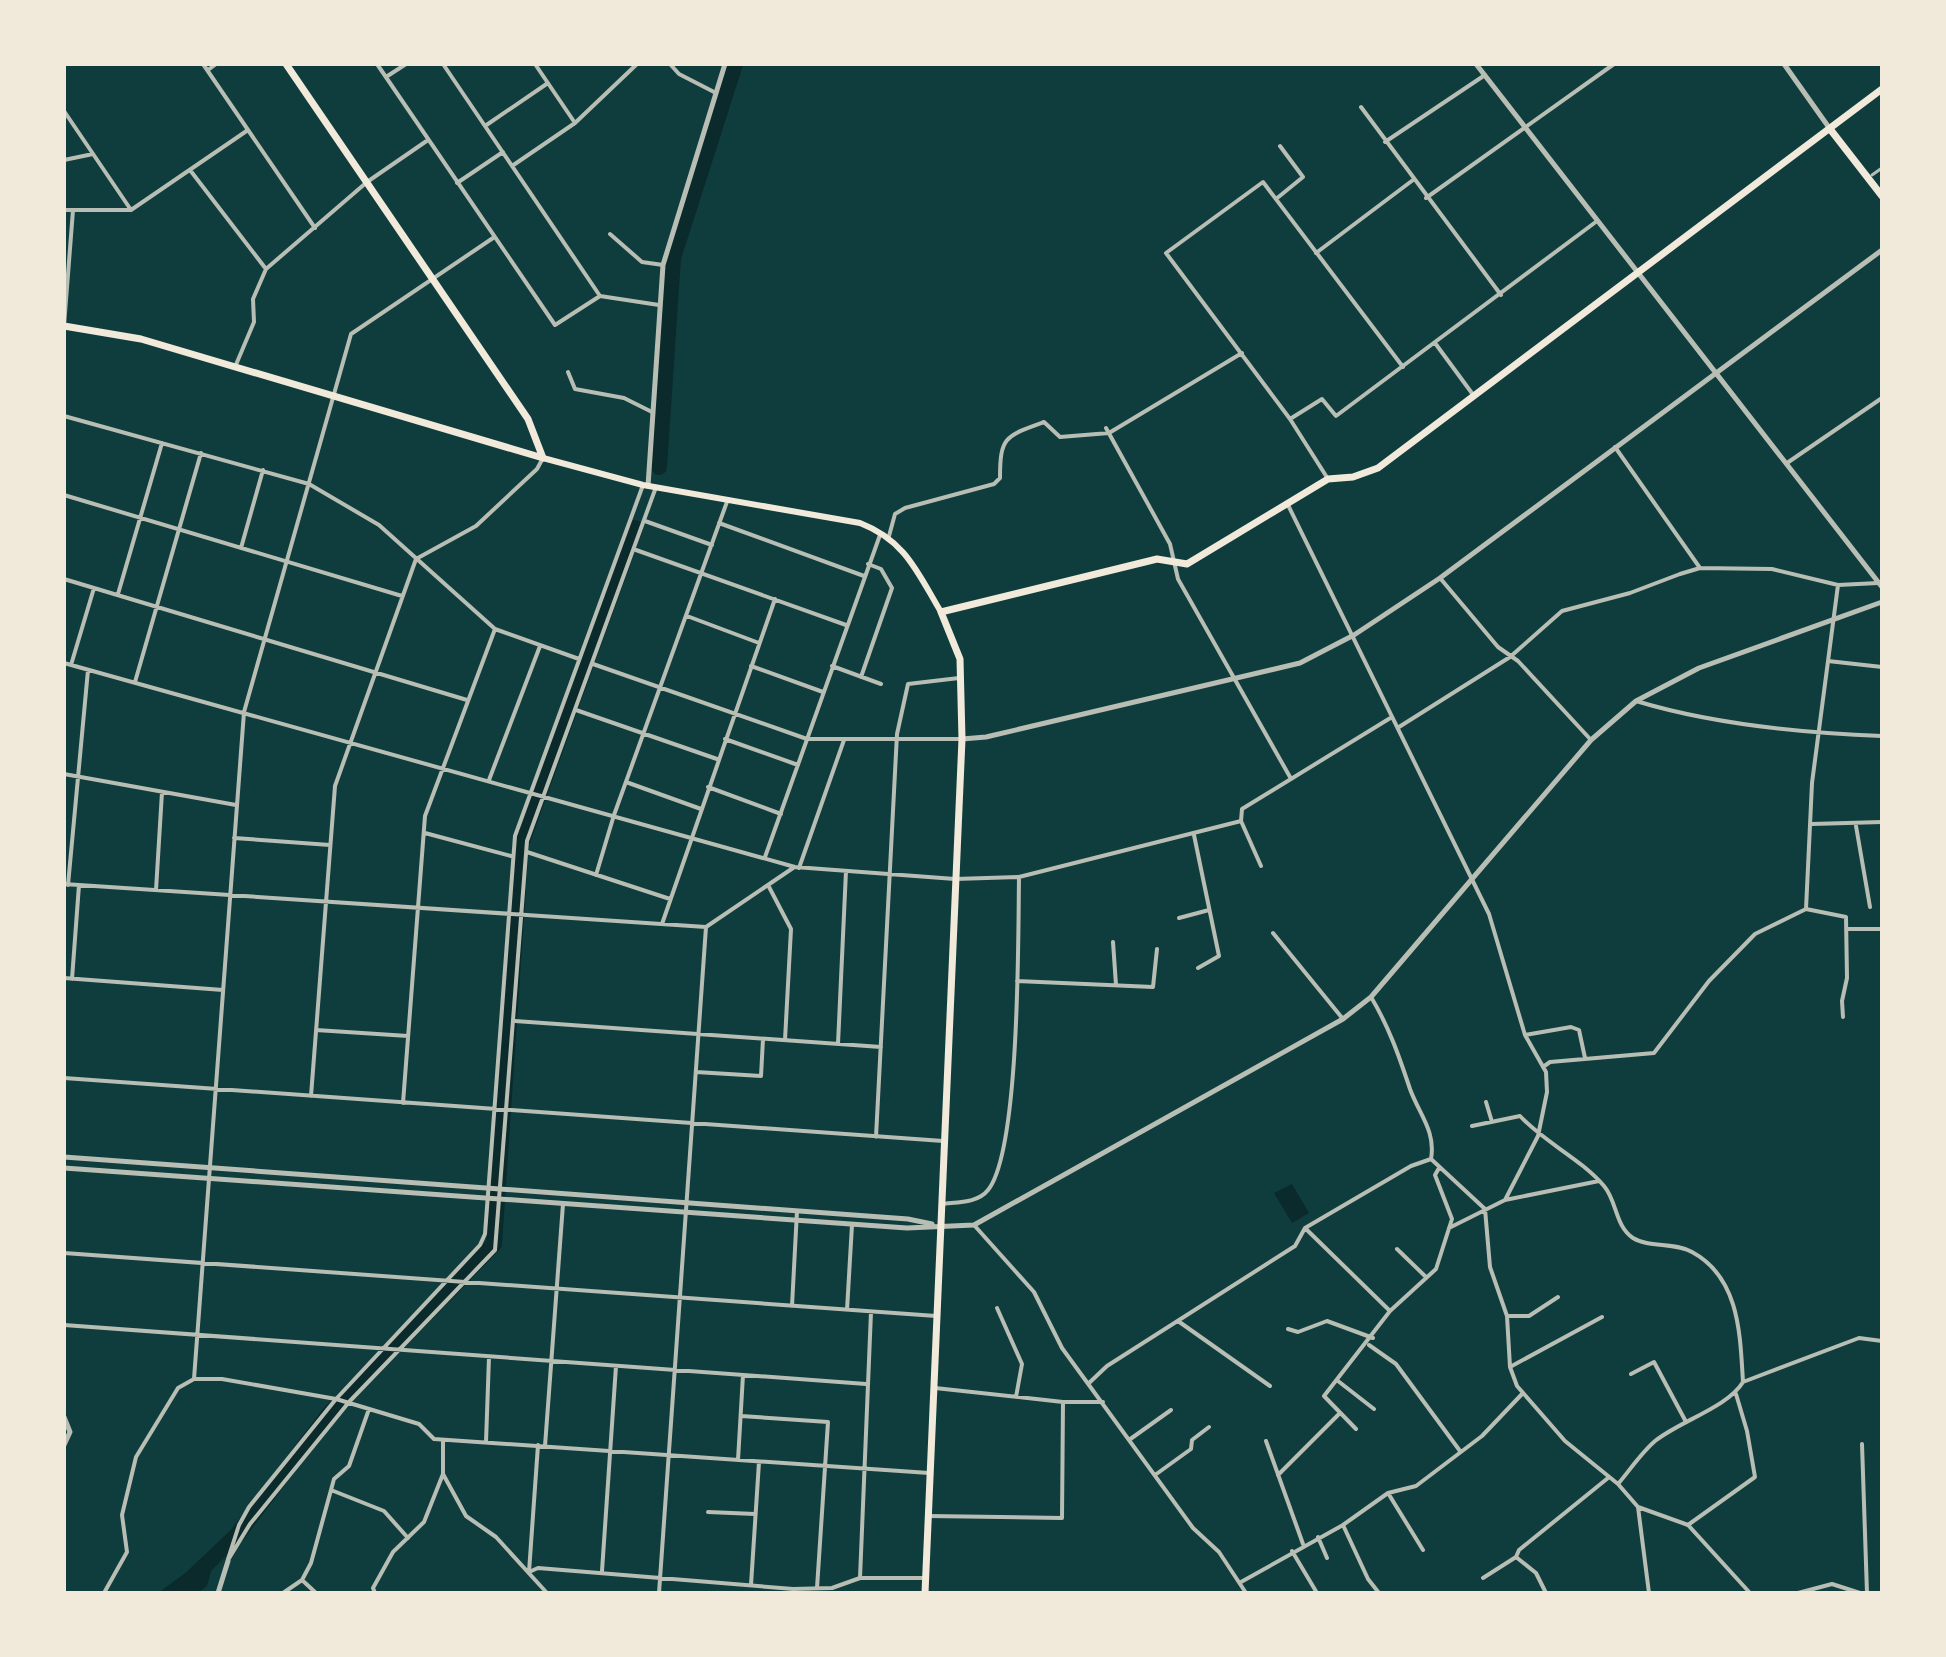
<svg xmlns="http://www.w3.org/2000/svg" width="1946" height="1657" viewBox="0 0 1946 1657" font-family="'DM Sans',sans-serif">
<rect width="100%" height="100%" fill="#0f3d3e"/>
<path fill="#0a2a2b" d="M1292 1184 1309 1213 1292 1223 1274 1193Z
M217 1550 207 1586 198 1593H158Z"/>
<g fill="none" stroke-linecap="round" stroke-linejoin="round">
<path stroke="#0a2a2b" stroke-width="16" d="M659 467 673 258 735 64
M176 1593 237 1535 329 1414 494 1244 521 844 635 528"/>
<path stroke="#b8beb3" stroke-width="3" d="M1872 175 1882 168"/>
<path stroke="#b8beb3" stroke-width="4" d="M86 64H88
M203 64 315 228
M377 64 555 325 600 296
M443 64 600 296 659 305
M535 64 575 123
M670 64 679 74 716 93
M208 70 216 64
M386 77 406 64
M1361 107 1501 295
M64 111 131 210
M485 126 548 83
M1385 142 1485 75
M64 160 93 154
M512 166 575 123 637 64
M190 170 266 269 367 182 428 140
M457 183 503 152
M1426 198 1614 64
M1276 199 1303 177 1280 146
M64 210H131L248 130
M610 234 642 262 663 265
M1316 253 1413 180
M64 326 73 210
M1435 343 1474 396
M235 367 254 322 253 299 266 269
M568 372 575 389 624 398 652 412
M64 416 309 484 379 525 495 629 579 659
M1290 419 1322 399 1336 416 1597 221
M1106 428 1170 544 1178 579 1290 777
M1615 447 1700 568
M1787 463 1882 398
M1328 479 1290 419 1166 253 1263 182 1403 367
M64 495 402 596
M1287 503 1489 914 1525 1035 1546 1072 1547 1092 1538 1136 1505 1200 1449 1228
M645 521 712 545
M719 523 864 576
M889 536 895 514 905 508 994 484 1000 478C1000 437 1005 436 1044 422L1060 437 1109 433 1242 353
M241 548 263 470
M636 550 846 625
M1440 578 1498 647 1518 661 1591 740
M64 579 467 700
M118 594 162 443
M687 616 759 643
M1828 661 1882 667
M64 663 795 867 955 879 1019 877 1241 821 1242 809 1392 717
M593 664 807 739H962
M71 665 94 588
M751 666 823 692
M832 666 881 684
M861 677 892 588 881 569 868 564
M135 682 201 453
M1636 701C1712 724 1802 733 1882 736
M576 710 717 759
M1399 727 1510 657 1562 611 1630 593 1680 574 1700 568 1772 569 1838 585 1878 583
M725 739 798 765
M64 774 236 805
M489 780 540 646
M626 782 701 809
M708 787 781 814
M1241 821 1261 866
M1812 824 1882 822
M1856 826 1870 907
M425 833 511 856
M1194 835 1219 956 1198 968
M234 838 330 845
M527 852 670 899
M765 857 880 535
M799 868 844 740
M596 875 614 815 728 499
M64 884 706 927
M68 885 88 670
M768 885 791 929 785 1040
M156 890 162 792
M1806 909 1846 917 1847 978 1842 1001 1843 1017
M1179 918 1209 910
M662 924 775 599
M1846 929H1882
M1273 933 1343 1019
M1113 942 1116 985
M64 978 223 990
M72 979 79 885
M1017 981 1153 987 1157 949
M1371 997C1389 1027 1399 1056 1410 1089 1419 1114 1436 1131 1431 1159
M515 1021 881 1047
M316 1030 408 1036
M1525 1035 1571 1027 1579 1030 1585 1058
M838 1044 846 871
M1543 1067 1550 1062 1654 1053 1709 981 1755 934 1806 909 1812 783 1838 585
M696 1072 761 1076 763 1039
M64 1078 943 1141
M311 1096 335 786 416 559 476 526 537 469 543 458
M1486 1102 1492 1122
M403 1103 425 816 495 629
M1472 1126 1520 1116C1545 1143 1580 1158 1604 1186 1617 1201 1615 1226 1633 1238 1649 1248 1675 1242 1692 1252 1740 1278 1740 1335 1743 1382
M876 1137 897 734 908 684 959 678
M1431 1159 1485 1209 1490 1267 1507 1316 1510 1367 1517 1386 1565 1441 1618 1484 1638 1507 1688 1525 1750 1593
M1505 1200 1599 1181
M942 1204C958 1202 978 1203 988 1190 1020 1150 1018 937 1019 878
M974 1225 1034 1292 1062 1348 1193 1528 1219 1552 1246 1593
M1306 1229 1390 1311
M1397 1249 1426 1277
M64 1253 936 1316
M792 1306 797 1211
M997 1308 1022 1364 1016 1397
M847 1310 852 1225
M1507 1316H1529L1558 1297
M1178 1321 1270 1386
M64 1325 866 1384
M1288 1329 1298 1332 1327 1321 1373 1338
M1369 1345 1396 1364 1460 1451
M1510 1367 1602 1317
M1631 1374 1654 1362 1685 1420
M194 1379 244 712 351 334 493 238
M1338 1381 1374 1409
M1089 1383 1107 1366 1295 1246 1305 1228 1411 1166 1431 1159
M935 1388 1063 1402H1103
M741 1416 828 1422 817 1588
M1356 1429 1324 1396 1390 1311 1436 1269 1452 1219 1435 1175 1439 1168
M443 1440V1474L466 1516 496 1537 547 1593
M1129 1440 1171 1410
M1266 1441 1303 1544
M486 1442 489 1357
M1862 1444 1867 1593
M538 1445 529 1572 538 1568 793 1589 832 1588 860 1578H926
M545 1446 563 1204
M738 1460 743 1375
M1155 1475 1191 1449 1192 1440 1209 1427
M1278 1475 1340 1413
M1618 1484C1630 1470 1641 1453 1655 1441 1680 1421 1728 1407 1743 1382L1859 1338 1882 1341
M331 1490 384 1511 408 1538
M1388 1493 1423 1550
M1638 1507 1649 1593
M708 1512 755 1514
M929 1516 1062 1518 1063 1402
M1343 1525 1368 1579 1379 1593
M1688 1525 1755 1477 1747 1431 1736 1394
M1318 1537 1327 1558
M1292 1551 1317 1593
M228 1559 239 1525 249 1507 336 1399 480 1245 485 1234 515 836 643 485
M228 1560 250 1524 349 1402 495 1250 527 841 656 487
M602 1571 616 1366
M860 1578 871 1312
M1483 1578 1516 1557
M302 1580 316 1593
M1241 1582 1343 1525 1388 1493 1416 1486 1482 1436 1523 1393
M751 1585 759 1462
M104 1593 127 1552 122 1515 136 1457 178 1388 194 1379H222L336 1399 419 1424 434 1439 929 1473
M283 1593 302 1580 311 1563 334 1479 349 1466 369 1409
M375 1593 373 1588 393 1552 424 1522 443 1474
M659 1593 706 927 793 868
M1546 1593 1536 1573 1516 1557 1519 1550 1608 1478
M1798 1593 1832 1584 1860 1593"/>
<path stroke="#b8beb3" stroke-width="5" d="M1476 64 1882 587
M1784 64 1830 129
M648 486 663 265 725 64
M962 739 986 737 1300 663 1354 635 1440 578 1882 250
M64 1157 908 1219 932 1224
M64 1168 907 1228 974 1225 1343 1019 1371 997 1591 740 1636 701 1699 668 1882 602
M64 1417 70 1432 64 1445
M218 1593 228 1561"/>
<path stroke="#f1e9da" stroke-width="6" d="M543 458 643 485 860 523C906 541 917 572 941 612"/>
<path stroke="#f1e9da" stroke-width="7" d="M1830 129 1882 196"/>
<path stroke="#f1e9da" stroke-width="7" d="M286 64 528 419 543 458
M64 326 141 339 543 458
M925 1593 962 739 960 659 941 612 1157 559 1187 564 1328 479 1353 477 1378 468 1882 89"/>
</g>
<rect width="1946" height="1657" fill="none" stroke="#f1e9da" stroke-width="132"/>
</svg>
